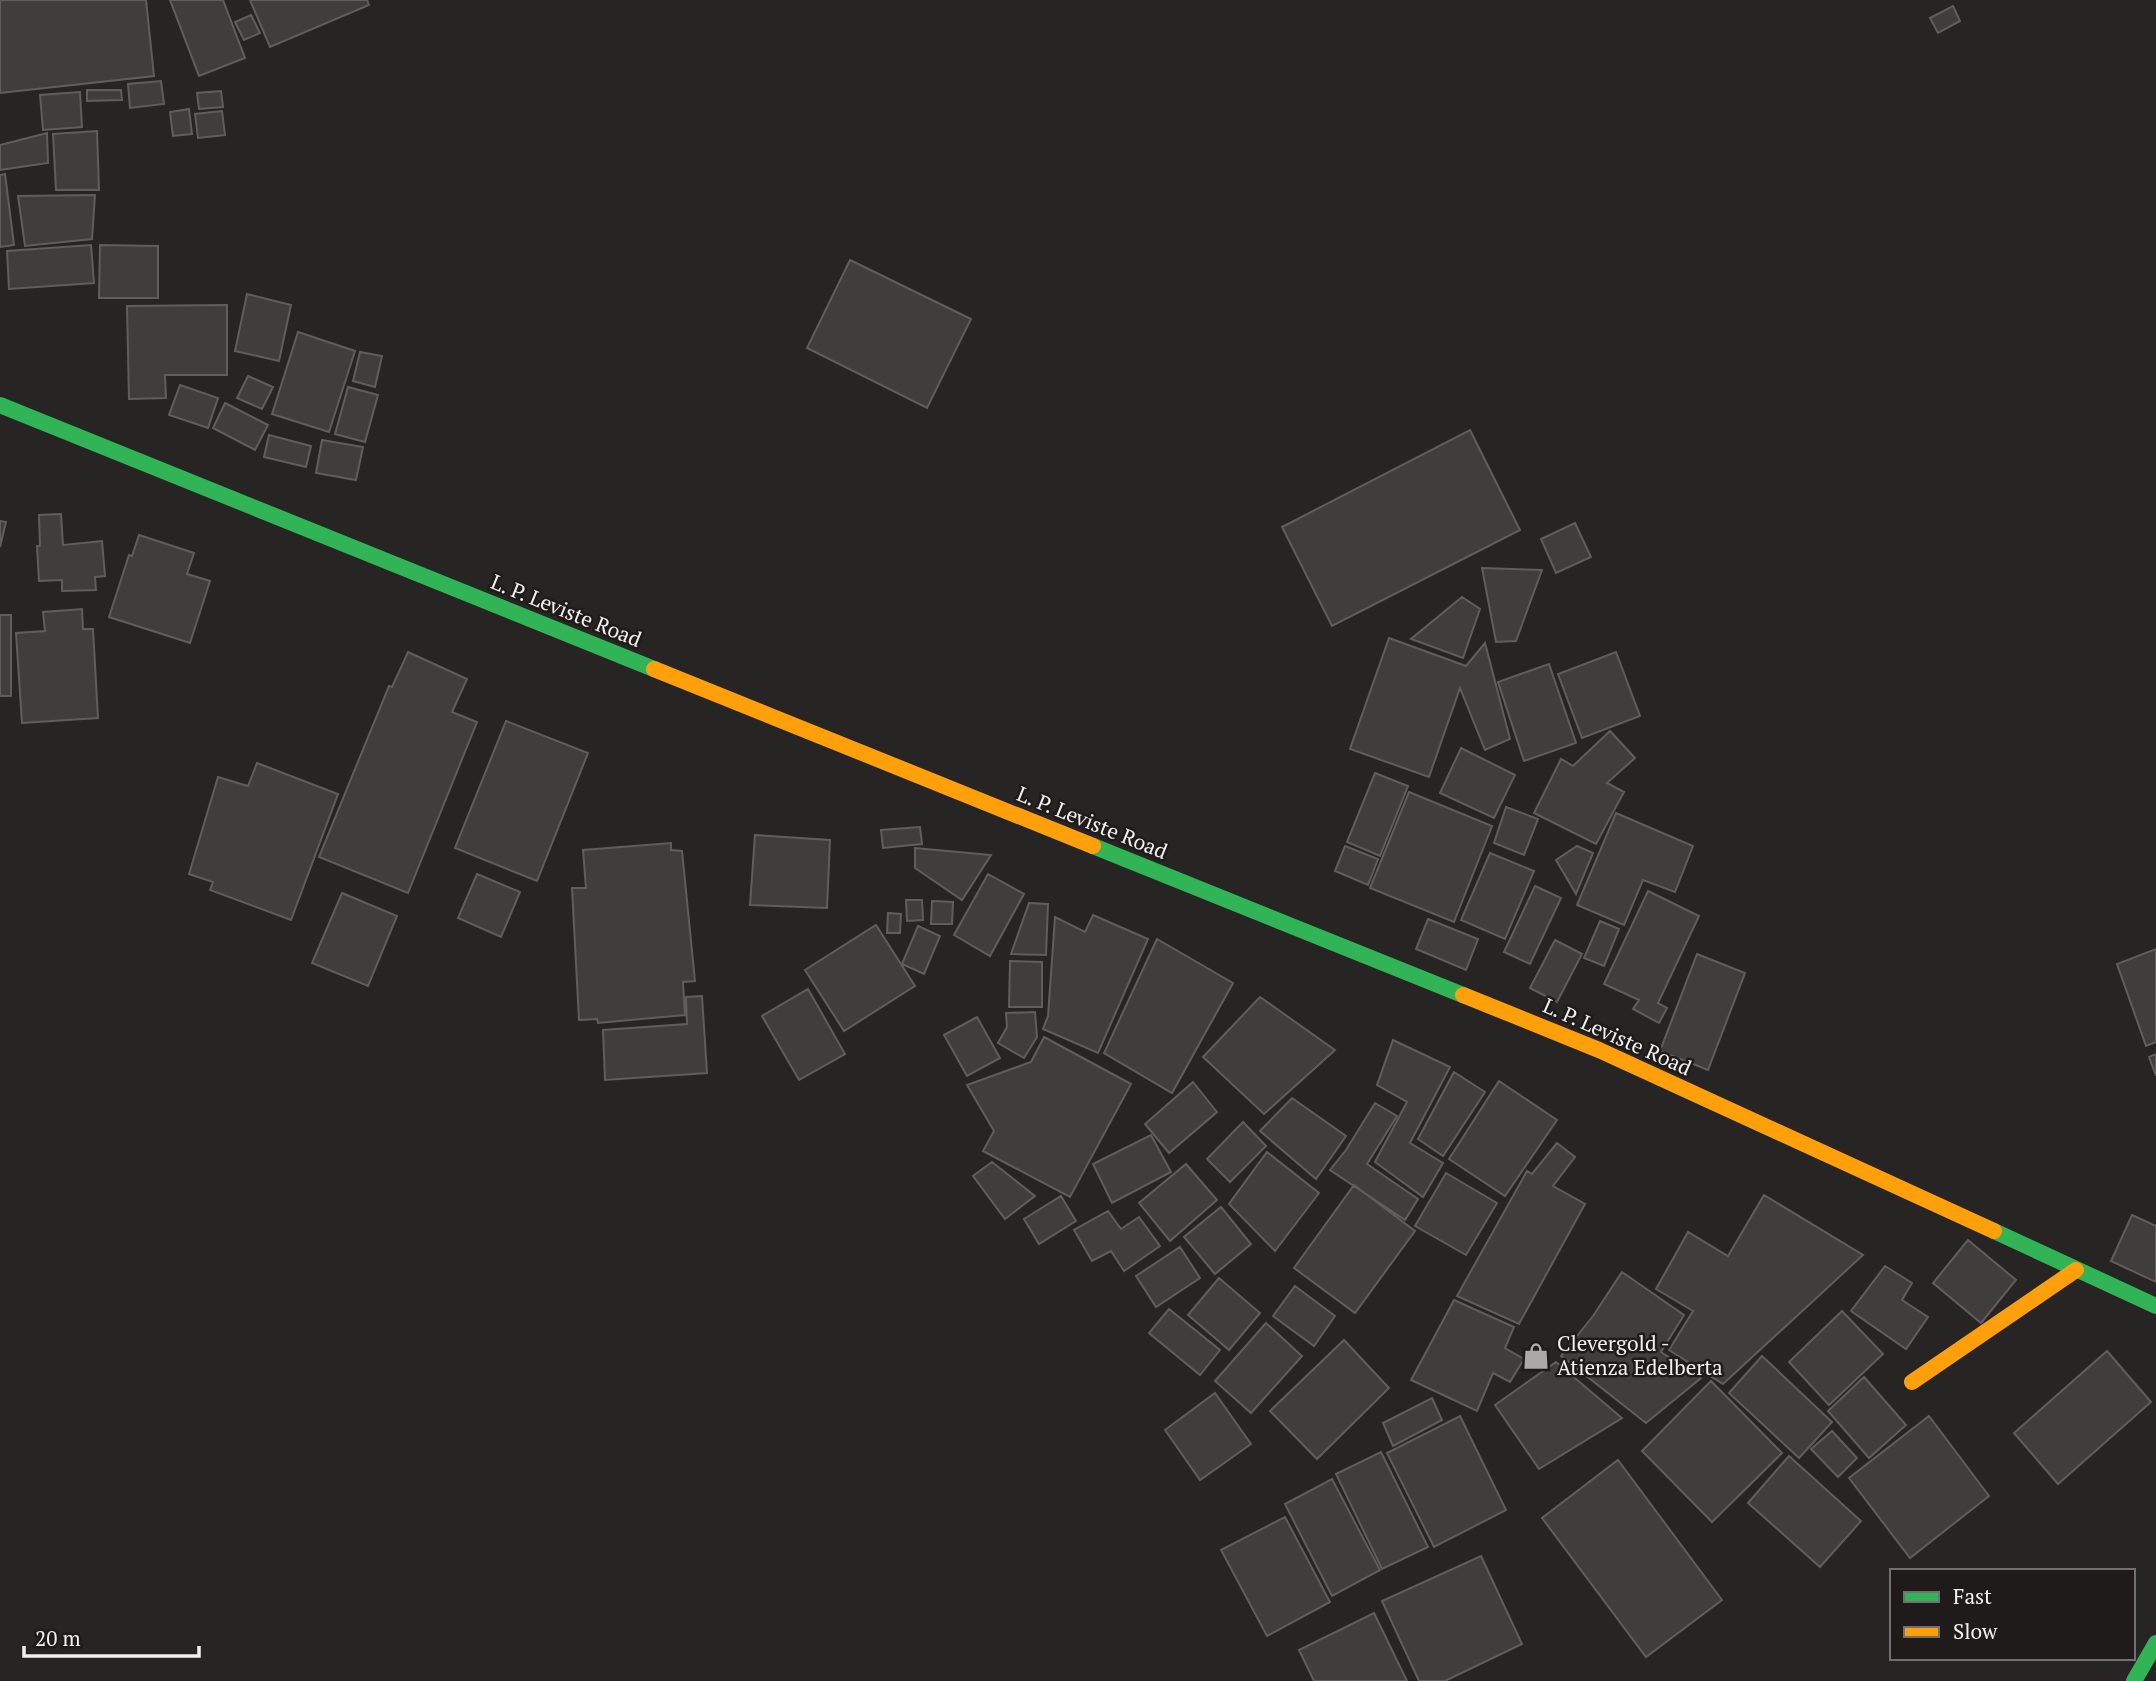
<svg xmlns="http://www.w3.org/2000/svg" width="2156" height="1681" viewBox="0 0 2156 1681" font-family="'PT Serif',serif">
<rect width="100%" height="100%" fill="#262524"/>
<path fill="#3f3e3d" stroke="#5f5e5d" stroke-width="2" d="M0 0H146L154 76 0 93Z
M170 0H223L245 58 199 76Z
M250 0H367L369 5 270 47Z
M1953 6 1960 21 1938 33 1930 18Z
M251 15 260 33 244 40 235 22Z
M161 81 164 104 130 108 128 84Z
M87 90H121L122 100 87 101Z
M221 91 223 107 199 109 197 93Z
M80 92 82 127 43 130 40 95Z
M189 109 192 134 173 136 170 112Z
M222 111 225 135 198 138 195 114Z
M97 131 99 190H56L53 134Z
M47 133 48 163 0 170V145Z
M5 174 14 245 0 247V175Z
M95 195 92 239 25 246 18 196Z
M91 245 94 283 9 289 7 251Z
M100 245 158 246V298H99Z
M850 260 971 319 927 408 807 348Z
M247 294 291 305 279 361 235 351Z
M227 305V375H165L166 398 129 399 127 306Z
M298 332 355 351 329 432 272 414Z
M360 352 382 356 375 387 353 381Z
M248 376 273 387 262 409 237 398Z
M180 385 218 398 208 428 169 415Z
M348 387 378 395 365 442 335 434Z
M225 403 268 425 255 450 213 428Z
M1470 430 1520 530 1332 626 1282 527Z
M269 435 311 446 306 467 264 457Z
M322 440 363 447 356 480 316 473Z
M61 514 63 545 102 541 105 576 95 577 96 590 62 591V580L39 581 37 546H40L39 515Z
M0 521 6 522 0 547Z
M1575 523 1591 557 1556 573 1541 539Z
M139 535 194 553 187 574 210 581 190 643 109 617 129 555 132 556Z
M1482 568 1542 570 1516 641 1496 642Z
M1462 597 1480 609 1463 658 1411 639Z
M82 609 83 629H93L98 718 22 723 16 633 45 631 43 612Z
M0 615H11V696H0Z
M1389 638 1466 666 1485 643 1510 739 1485 750 1460 688 1429 777 1350 749Z
M408 652 467 679 452 712 477 722 408 893 319 857 389 686 392 687Z
M1616 652 1640 716 1582 738 1558 674Z
M1549 664 1576 743 1524 761 1498 682Z
M506 721 588 753 537 881 455 848Z
M1610 731 1635 758 1607 783 1624 792 1596 844 1534 813 1561 759 1573 766Z
M1461 748 1515 775 1494 818 1440 793Z
M257 763 338 794 291 920 210 890 213 882 189 874 218 777 248 786Z
M1375 773 1408 786 1380 856 1347 842Z
M1409 792 1492 826 1454 922 1370 888Z
M1506 807 1538 819 1524 855 1494 843Z
M1616 813 1693 846 1675 892 1643 880 1624 925 1577 905Z
M920 827 922 844 883 848 881 830Z
M755 835 830 840 827 908 750 905Z
M671 843V850L682 851 695 981 683 982 685 1015 598 1023 597 1019 579 1020 572 888H586L583 850Z
M1345 846 1378 859 1368 885 1335 871Z
M1577 846 1593 853 1576 894 1556 860Z
M915 848 991 855 962 900 915 868Z
M1490 853 1534 871 1505 939 1461 920Z
M477 874 520 892 501 937 458 918Z
M988 874 1024 894 990 956 954 935Z
M1535 886 1561 898 1530 964 1504 952Z
M1648 891 1699 916 1658 1003 1667 1008 1659 1023 1633 1009 1639 1000 1604 984Z
M342 893 397 916 368 986 312 963Z
M906 900H922L923 920 907 921Z
M932 901 953 902 952 924H931Z
M1029 903 1048 904 1046 955 1011 954Z
M888 913 901 914 900 933H887Z
M1093 915 1148 939 1098 1053 1043 1029 1048 1016 1055 917 1085 932Z
M1428 919 1478 939 1466 970 1416 949Z
M1600 921 1619 929 1604 966 1584 958Z
M876 925 915 986 844 1031 805 970Z
M918 926 940 936 924 974 902 964Z
M1157 939 1233 983 1172 1093 1104 1053Z
M1555 940 1582 954 1557 1002 1530 988Z
M2156 949V1042L2146 1046 2117 964Z
M1697 954 1745 973 1708 1070 1660 1051Z
M1010 961 1042 962V1007H1009Z
M808 989 845 1054 799 1080 762 1016Z
M702 996 707 1073 605 1080 603 1030 687 1024 686 997Z
M1260 997 1335 1050 1264 1114 1203 1057Z
M1035 1012 1037 1037 1024 1058 998 1043 1007 1027 1006 1013Z
M977 1017 1000 1058 967 1076 944 1035Z
M1044 1037 1131 1084 1070 1197 983 1151 994 1131 967 1085 1031 1062Z
M1393 1040 1450 1067 1410 1143 1443 1163 1423 1197 1375 1162 1407 1102 1377 1085Z
M2156 1054V1076L2149 1057Z
M1454 1072 1485 1092 1443 1156 1418 1139Z
M1499 1081 1557 1120 1505 1196 1449 1159Z
M1193 1082 1217 1112 1169 1153 1145 1124Z
M1292 1098 1346 1136 1316 1179 1260 1131Z
M1375 1103 1397 1116 1367 1164 1418 1199 1405 1220 1330 1170 1346 1150Z
M1243 1122 1266 1146 1230 1182 1207 1159Z
M1151 1135 1171 1172 1112 1203 1093 1164Z
M1557 1143 1575 1157 1553 1186 1585 1204 1519 1324 1457 1296 1527 1171 1532 1174Z
M1267 1152 1319 1193 1275 1251 1229 1204Z
M992 1162 1035 1196 1005 1219 973 1176Z
M1186 1164 1217 1200 1170 1241 1139 1203Z
M1446 1173 1497 1203 1466 1255 1415 1226Z
M1354 1185 1415 1231 1355 1313 1294 1268Z
M1764 1195 1863 1255 1723 1384 1669 1350 1693 1311 1656 1289 1688 1232 1728 1256Z
M1061 1196 1076 1221 1039 1244 1024 1219Z
M1221 1207 1251 1244 1215 1274 1184 1237Z
M1108 1211 1121 1229 1139 1217 1160 1246 1124 1271 1111 1251 1092 1261 1074 1230Z
M2132 1215 2156 1226V1282L2111 1261Z
M1968 1240 2016 1280 1981 1323 1933 1283Z
M1180 1247 1200 1278 1156 1307 1136 1276Z
M1885 1266 1912 1283 1902 1300 1928 1317 1906 1349 1851 1311Z
M1622 1272 1684 1315 1661 1352 1701 1378 1646 1423 1561 1356 1593 1316Z
M1219 1278 1260 1313 1229 1350 1188 1315Z
M1295 1286 1335 1316 1314 1346 1273 1316Z
M1454 1300 1514 1327 1505 1348 1524 1359 1510 1382 1493 1373 1477 1411 1411 1380Z
M1169 1309 1220 1350 1200 1375 1149 1333Z
M1842 1311 1883 1354 1829 1405 1789 1362Z
M1266 1323 1302 1356 1251 1413 1215 1381Z
M1344 1340 1389 1388 1317 1459 1270 1411Z
M2107 1351 2151 1402 2058 1484 2014 1433Z
M1762 1356 1832 1422 1799 1458 1729 1393Z
M1556 1362 1622 1418 1539 1469 1495 1405Z
M1864 1377 1906 1425 1869 1458 1828 1411Z
M1711 1381 1782 1453 1712 1522 1642 1451Z
M1215 1393 1251 1444 1200 1480 1165 1430Z
M1432 1398 1442 1420 1393 1446 1383 1423Z
M1460 1416 1506 1510 1434 1547 1387 1453Z
M1929 1416 1989 1496 1910 1558 1849 1478Z
M1832 1431 1857 1458 1838 1477 1811 1449Z
M1381 1452 1428 1547 1382 1569 1336 1474Z
M1789 1456 1861 1521 1820 1567 1748 1503Z
M1618 1460 1722 1600 1646 1657 1542 1518Z
M1332 1479 1380 1570 1332 1596 1285 1504Z
M1285 1517 1330 1602 1267 1636 1221 1550Z
M1481 1556 1522 1644 1445 1681H1419L1382 1601Z
M1374 1613 1407 1681H1314L1299 1650Z"/>
<g fill="none" stroke-linecap="round" stroke-linejoin="round">
<path stroke="#30b455" stroke-width="16" d="M0 405 654 669
M1093 846 1463 995
M1994 1231 2156 1306
M2134 1681 2156 1643"/>
<path stroke="#ff9f0a" stroke-width="16" d="M654 669 1093 846
M1463 995 1599 1050 1994 1231
M1912 1382 2076 1270"/>
</g>
<defs>
<symbol id="shop-bare" viewBox="-9 -9 18 18"><path d="M-5-2.5h2.3a2.7 3.5 0 0 1 5.4 0H5L5.5 6h-11ZM-1.5-2.5h3a1.5 2.3 0 0 0-3 0Z" fill="#aba9a8" stroke="#1e1b1a" stroke-width="2.5" paint-order="stroke"/></symbol>
</defs>
<g fill-rule="evenodd">
<use href="#shop-bare" x="1517" y="1337" width="38" height="38"/>
</g>
<g text-anchor="middle" stroke-width="5" stroke-linejoin="round" paint-order="stroke">
<g font-size="21" fill="#f2f0ef" stroke="#1e1b1a">
<text transform="translate(566 611) rotate(22)" y="7">L. P. Leviste Road</text>
<text transform="translate(1092 823) rotate(22)" y="7">L. P. Leviste Road</text>
<text transform="translate(1617 1037) rotate(24)" y="7">L. P. Leviste Road</text>
</g>
<g font-size="21" fill="#f2f0ef" stroke="#1e1b1a" text-anchor="start">
<text x="1557" y="1351">Clevergold -<tspan x="1557" dy="24">Atienza Edelberta</tspan></text>
</g>
</g>
<rect x="1890" y="1569" width="245" height="91" fill="#1e1b1a" stroke="#73706f" stroke-width="2"/>
<rect x="1904" y="1592" width="35" height="10" fill="#30b455" stroke="#73706f" stroke-width="2"/>
<text x="1953" y="1604" font-size="21" fill="#f2f0ef">Fast</text>
<rect x="1904" y="1627" width="35" height="10" fill="#ff9f0a" stroke="#73706f" stroke-width="2"/>
<text x="1953" y="1639" font-size="21" fill="#f2f0ef">Slow</text>
<path d="M24 1646v10h175v-10" fill="none" stroke="#f2f0ef" stroke-width="3.5"/>
<text x="35" y="1646" font-size="21" fill="#f2f0ef" stroke="#1e1b1a" stroke-width="5" paint-order="stroke">20 m</text>
</svg>
